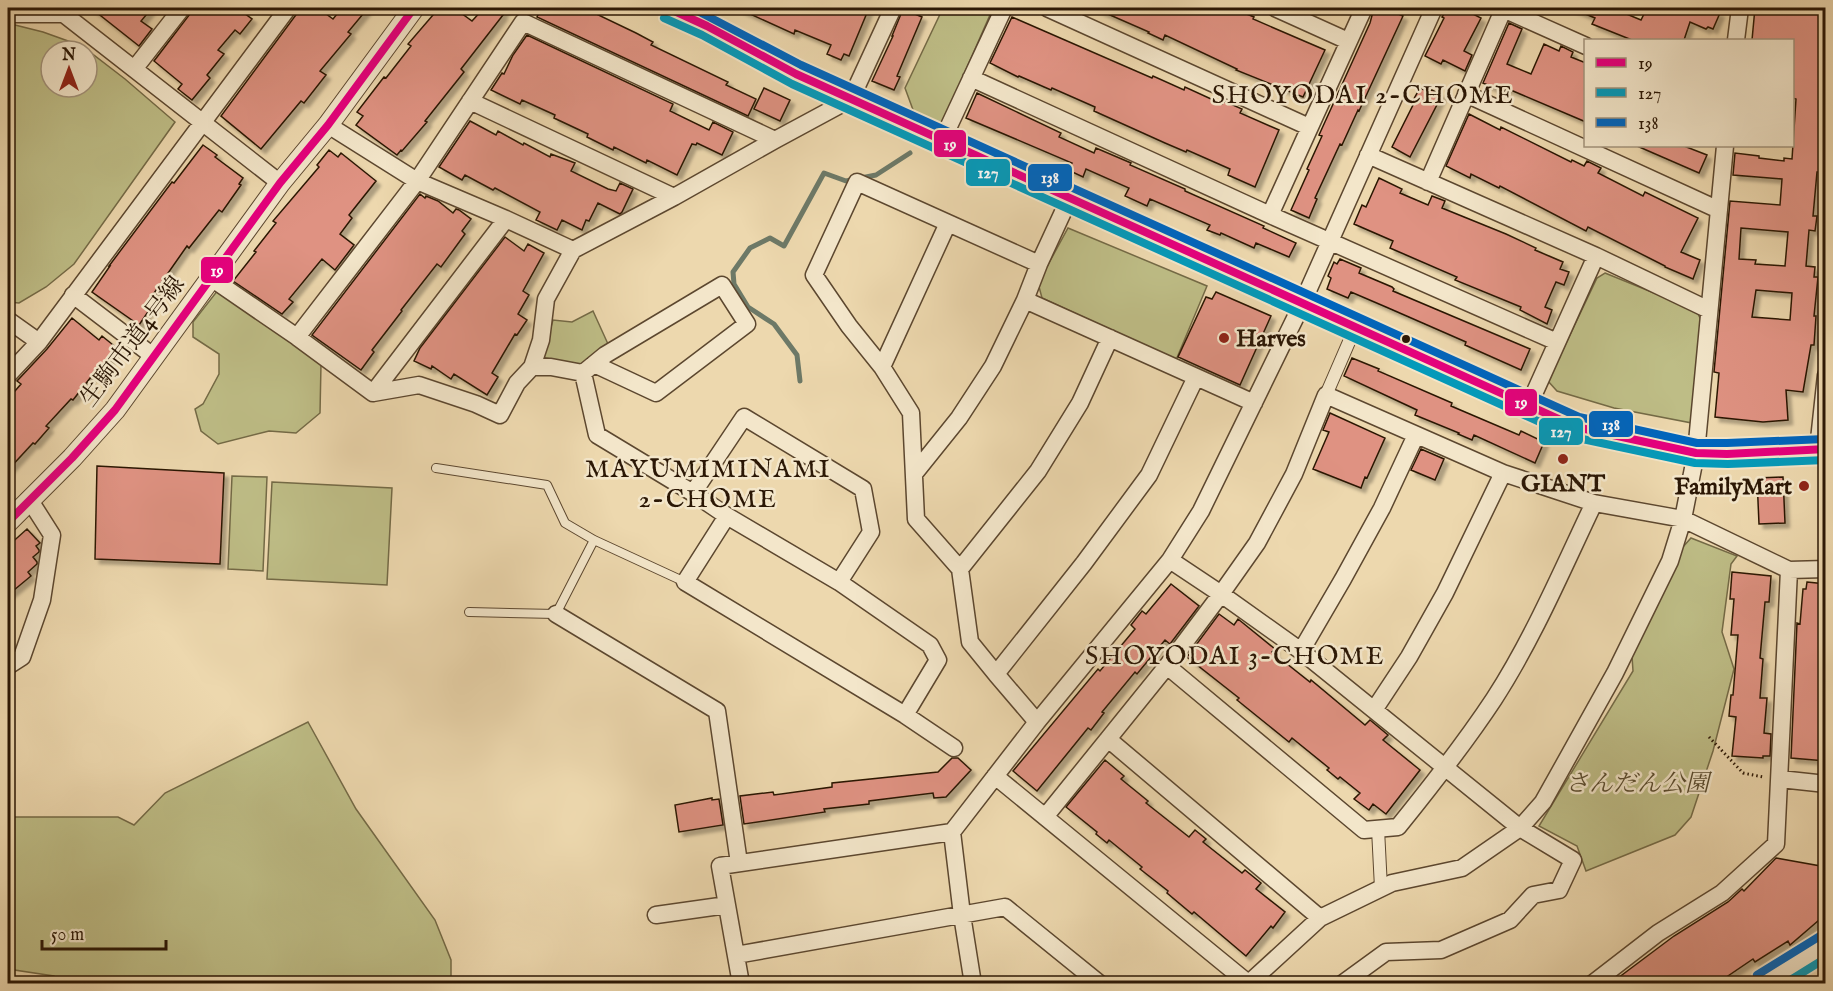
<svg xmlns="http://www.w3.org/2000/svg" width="1833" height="991" viewBox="0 0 1833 991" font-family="'IM FELL English','Noto Serif JP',serif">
<defs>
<filter id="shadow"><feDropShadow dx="4.5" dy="4.5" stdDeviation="1.5" flood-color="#0004"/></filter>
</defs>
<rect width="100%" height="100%" fill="#edd8ae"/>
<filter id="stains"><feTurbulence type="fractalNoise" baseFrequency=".00333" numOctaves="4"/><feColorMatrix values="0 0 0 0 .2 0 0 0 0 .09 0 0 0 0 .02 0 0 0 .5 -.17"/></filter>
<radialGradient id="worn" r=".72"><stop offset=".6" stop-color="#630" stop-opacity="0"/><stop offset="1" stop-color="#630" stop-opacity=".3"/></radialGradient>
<path fill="#bebd86" stroke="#746a46" stroke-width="1.5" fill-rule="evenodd" d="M943 8H993L943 122 935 127 916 118 905 88Z
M15 25 43 32 82 46 125 79 175 122 74 264 46 287 19 303 8 302V26ZM51 51H87V87H51Z
M1068 228 1207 286 1176 360 1042 298 1038 283Z
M1605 273 1696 310 1701 320 1692 423 1614 408 1557 391 1548 381 1597 278Z
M218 290 321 364 320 413 296 433 269 431 218 444 201 431 195 409 203 404 219 374V354L193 337V322Z
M593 311 608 344 585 367 542 357 553 320 572 322Z
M232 476 267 477 263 571 228 569Z
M272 482 392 488 387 585 267 579Z
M1691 538 1737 556 1731 564 1722 632 1734 669 1713 751 1691 817 1675 835 1586 871 1577 846 1539 826 1633 671 1632 656 1682 548Z
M308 722 356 809 435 920 451 960V983L63 984 54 976 8 969V817H118L134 825 165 793Z"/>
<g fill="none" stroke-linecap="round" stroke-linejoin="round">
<path stroke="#6d7967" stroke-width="5" d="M800 381 797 355 774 324 748 307 734 284 733 272 750 248 770 238 784 246 824 173 846 181 876 175 910 153"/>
</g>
<path fill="#df9282" stroke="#2b1705" stroke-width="1.5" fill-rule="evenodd" filter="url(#shadow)" d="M91 8H152L141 21 152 29 139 46Z
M192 8H237L252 19 240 34 235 30 218 50 224 54 207 75 210 78 192 100 178 89 182 84 154 61 190 14Z
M301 8H318L333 19 342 8H368L348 32 351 34 320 71 326 75 304 103 301 101 261 149 221 116Z
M439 8H454L472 21 484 8H507L501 14 503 15 461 69 464 72 425 121 427 122 402 151 401 150 397 155 356 125 363 116 357 112 384 77 386 78 411 46 408 44Z
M542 8H592L590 11 636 33 653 42 651 45 728 82 726 85 756 99 748 116 537 17Z
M737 8H869L849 56 844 54 841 60 827 54 831 45 795 30 794 34Z
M1094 8H1232L1254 17 1253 19 1325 50 1303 97 1236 70 1237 69 1165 35 1163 40 1148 33 1149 32Z
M1374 8H1384L1403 16 1359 111 1358 110 1342 145 1340 144 1315 198 1317 199 1309 218 1291 210 1309 170 1307 169 1322 136 1319 135 1370 23Z
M1448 8H1461L1481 18 1464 51 1472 55 1465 71 1443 60 1441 64 1425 56 1444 18 1442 17Z
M1571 8H1612L1641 20 1647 8H1705L1720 13 1713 29 1708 27 1706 29 1690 22 1684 40H1632L1592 24 1595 18Z
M1755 8H1826V98L1819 156H1826V172H1817L1813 216H1817L1815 231 1809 230 1806 266 1815 267 1814 277H1818L1814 316H1816L1814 345H1811L1803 392 1786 390 1788 420 1763 422 1715 417 1719 373 1714 372 1730 201 1780 205 1782 179 1733 175 1735 153 1759 156V158L1784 161V158L1792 159 1796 99 1792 98V40H1752ZM1741 228 1788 232 1785 266 1755 264 1756 260 1739 259ZM1756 290 1792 293 1790 320 1752 317Z
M903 9 922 17 897 76 900 77 894 90 872 81 893 36H892Z
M1012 17 1152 78 1153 76 1184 90 1185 87 1222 104 1224 101 1242 109 1240 113 1279 130 1255 187 1228 175 1230 169 1187 150 1186 152 1165 143 1094 111 1095 107 1052 88 1051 90 1019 76 1018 77 990 63Z
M1509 23 1522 29 1507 64 1531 74 1544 44 1559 51 1561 46 1573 52 1571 57 1586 63V122L1506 88 1504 92 1483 83Z
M527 35 673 104 670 111 709 130 713 122 733 132 722 155 697 143 696 145 692 144 677 175 647 160 646 163 614 147 613 150 587 137 588 134 554 118 555 115 522 100 520 104 491 90 502 73 504 74 513 55Z
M764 88 790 100 780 121 754 109Z
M1420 88 1429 92 1430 89 1442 95 1410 157 1392 147 1413 105 1411 104Z
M977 93 1061 133 1059 137 1094 153 1096 148 1131 163 1130 165 1185 189V191L1264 226 1263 228 1296 243 1289 257 1256 243 1254 248 1221 233 1220 235 1207 230 1210 225 1150 199 1147 206 1125 196 1129 188 1086 169 1083 177 1068 170 1072 163 966 118Z
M1469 114 1500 130 1501 127 1571 162 1572 160 1584 166 1587 161 1601 168 1598 173 1643 196 1645 192 1698 218 1681 252 1700 260 1693 279 1665 267V266L1588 227 1586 231 1500 186 1499 188 1471 174 1470 178 1446 166Z
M470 121 496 135 498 131 523 145 524 143 550 157 551 154 575 163 571 171 608 189 616 191 620 183 633 189 622 212 620 214 598 203 589 221 586 220 582 230 562 220 557 230 536 220 540 212 495 188 493 190 465 175 462 180 439 167Z
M203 145 217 155 215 157 243 178 239 184 241 185 222 212 219 210 189 248 187 246 154 293 157 294 148 307 150 309 139 325 92 292 110 266H109L172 182 174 183Z
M1637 146H1684L1707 155 1699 173Z
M329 150 338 157 341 153 376 181 349 215 352 218 340 234 354 245 335 270 322 259 289 299 293 302 282 314 233 281 256 252 254 251 276 223 273 221 319 167 317 165Z
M1379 178 1402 189 1400 193 1428 205 1432 196 1445 201 1442 208 1506 234 1536 248 1535 250 1563 262 1560 269 1569 272 1564 285 1556 282 1545 307 1552 310 1547 324 1520 310 1521 307 1455 280 1457 277 1390 248 1393 241 1354 224 1362 205 1366 207Z
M420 194 425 198 426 196 438 201 453 213 456 209 459 210 471 219 462 231 465 234 441 267 437 264 401 310 402 311 372 350 374 352 361 370 312 335Z
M505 237 524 251 528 244 544 253 523 291 529 295 518 314 527 320 517 335 515 334 492 373 498 377 487 395 454 374 451 379 432 366 431 369 414 361 420 348Z
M1340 259 1361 268 1359 273 1392 287 1394 289 1393 291 1530 349 1521 370 1465 345 1466 342 1386 307 1351 292 1348 298 1327 289 1331 278 1328 276 1334 262 1337 264Z
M1216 292 1271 316 1240 385 1178 357 1206 297 1212 299Z
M72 318 99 340 102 336 118 349 101 371 98 368 73 400 71 399 46 426 49 428 35 444 33 443 8 470V399L21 384 17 381 47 349Z
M1352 358 1379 369 1378 371 1452 403 1451 406 1519 435 1521 431 1544 442 1535 463 1474 435 1472 440 1458 434 1459 433 1415 415 1417 410 1344 376Z
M1330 413 1385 438 1367 478 1365 477 1361 488 1313 469 1329 432 1323 430Z
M1421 449 1444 459 1435 480 1411 470Z
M97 466 224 473 220 564 95 559Z
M1783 477 1785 523 1759 524 1757 478Z
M27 529 40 543 36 546 39 550V552L33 557 37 562V564L28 572 31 576 8 595V546Z
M1732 572 1771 576 1769 602H1765L1760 658 1763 659 1760 698H1767L1764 733 1771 734 1770 756H1763V758L1732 756 1736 717 1729 716 1731 695H1733L1738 635H1731L1734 599H1730Z
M1807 582 1826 584 1823 615H1826V761L1791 758 1797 623 1800 624 1803 589H1806Z
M1171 584 1199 606 1170 644 1165 640 1137 674 1135 672 1102 712 1104 713 1091 730 1088 728 1037 791 1013 771 1098 669 1100 671 1135 629 1131 625 1142 611 1146 614Z
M1219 614 1234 625 1238 619 1275 649 1272 652 1310 682 1311 680 1365 725 1370 720 1388 735 1383 740 1420 770 1386 814 1373 804 1369 810 1354 799 1360 793 1340 777 1338 779 1327 770 1329 768 1292 738 1289 742 1237 700 1239 698 1187 657Z
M958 758 971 770 946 797 934 798 933 793 869 801V804L824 809 825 812 744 824 740 796 773 792 774 795 832 787V783L938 772 952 758Z
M1105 760 1124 776 1121 779 1148 801 1146 803 1189 837 1195 830 1206 839 1203 842 1242 873 1245 870 1261 883 1256 889 1285 912 1273 928 1271 926 1246 956 1194 912 1192 914 1167 893 1168 891 1140 869 1142 867 1109 840 1107 843 1096 834 1097 832 1066 807Z
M712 798V800L719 799 723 825 679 832 675 805Z
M1776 858 1826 867V914L1790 945 1788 941 1755 962 1753 959 1716 984H1610L1674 936 1728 902 1742 889 1744 891Z"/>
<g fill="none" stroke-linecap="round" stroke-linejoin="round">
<defs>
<path id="service" d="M436 468 547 485 565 523 594 540 685 582
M469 612 556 614 594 540"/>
<path id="pedestrian" d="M707 26 714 8
M1326 395 1355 328
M1378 829 1381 888"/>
<path id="minor" d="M56 8 280 183
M1047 8 1309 127
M1275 8 1348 41
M1501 8 1586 46
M8 14H65L67 11
M1736 40 1740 8
M135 68 182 8
M971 78 1270 215 1557 342
M1466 94 1719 210
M470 101 674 197
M328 125 417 181 506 219 573 250 674 197 775 140 851 99 893 8
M942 141 1004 8
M1368 155 1596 256 1709 310
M1428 182 1504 8
M1270 215 1364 8
M211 278 297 337 373 393 419 385 476 404 500 415 517 383 532 367 541 340 546 299 573 250
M73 295 153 356
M1025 300 1039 264 1069 199
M8 320 39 342
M297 337 417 181 523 22 775 140
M532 367H551L583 373 605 355 722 285 747 324 656 393 594 364
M882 367 948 223
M583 373 597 435 693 493 727 516 839 582 930 645 938 660 905 715
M8 375 39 342 288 8
M373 393 506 219
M1529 405 1596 256
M1818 449 1826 375
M1503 473 1594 503 1683 519 1789 570 1826 569
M914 474 959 418 993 366 1025 300 1254 403
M693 493 744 417 863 489 871 532 839 582
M727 516 685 582 905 715 954 748
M1170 560 1221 594 1301 651 1520 828 1573 860 1559 890 1533 895 1510 920 1441 950 1386 952 1342 984
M960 569 1038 471 1080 403 1110 338
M556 614 717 711 739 863
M1301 651 1343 579 1382 508 1416 435
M8 666 22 657 42 600 52 535 29 499
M1167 666 1364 830 1398 827C1432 785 1465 743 1494 699 1534 637 1563 568 1594 503
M996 674 970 642 960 569 916 519 911 413 882 367 849 326 814 275 857 182 1039 264
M1037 722 996 674 1084 563 1149 475 1196 377
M1108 739 1320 918
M995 776 1248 983
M1780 779 1826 784
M1045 817 1167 666 1221 594 1257 543 1294 474 1326 395 1503 473 1445 593 1409 657 1374 710
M952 832 962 915 973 984
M656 915 727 905
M736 955 1005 907 1100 984
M741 984 720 866 952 832 1037 722 1170 560 1201 511 1302 304 1434 8
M1248 984 1320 918 1392 883 1462 868 1520 828 1543 802 1615 673 1670 561 1683 519 1696 453 1725 146
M1592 984 1658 933 1722 893 1776 844 1789 570"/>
<path id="tertiary" d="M668 8 707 26 796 74 1302 304 1576 427 1696 453 1727 454 1826 449
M8 522 72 458 115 410 280 183 328 125 414 8
M1763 984 1826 945"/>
</defs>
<use href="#service" stroke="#5c472f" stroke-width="10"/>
<use href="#pedestrian" stroke="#5c472f" stroke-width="14"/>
<use href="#minor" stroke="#5c472f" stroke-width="19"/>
<use href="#tertiary" stroke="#5c472f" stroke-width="22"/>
<path stroke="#2b1705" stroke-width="3" stroke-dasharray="1.5 3" stroke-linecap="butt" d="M1709 737 1743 773 1763 777"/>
<use href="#service" stroke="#f3e6ca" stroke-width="8"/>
<use href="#pedestrian" stroke="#f3e6ca" stroke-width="12"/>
<use href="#minor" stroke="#f3e6ca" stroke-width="16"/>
<use href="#tertiary" stroke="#f3e6ca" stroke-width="20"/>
<defs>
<path id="bus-1" d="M668 8 707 26 796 74 1576 427 1696 453 1727 454 1826 449
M8 522 72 458 115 410 280 183 328 125 414 8"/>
<path id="bus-2" d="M664 18 702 35 792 84 1573 437 1695 463 1728 464 1826 460
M1784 984 1826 958"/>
<path id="bus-3" d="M692 8 801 65 1579 417 1697 443H1727L1825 439
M1757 975 1820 936"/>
</defs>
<use href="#bus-1" stroke="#f3e6ca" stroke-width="12"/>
<use href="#bus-2" stroke="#f3e6ca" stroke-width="12"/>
<use href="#bus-3" stroke="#f3e6ca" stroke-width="12"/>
<use href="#bus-1" stroke="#e5007d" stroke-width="8"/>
<use href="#bus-2" stroke="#049aba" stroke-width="8"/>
<use href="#bus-3" stroke="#0065bd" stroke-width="8"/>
</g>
<g fill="#8f2418" stroke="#f3e6ca" stroke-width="2">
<circle cx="1224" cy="338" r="6"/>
<circle cx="1563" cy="459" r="6"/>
<circle cx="1804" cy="486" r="6"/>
</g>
<circle fill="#2b1705" stroke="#f3e6ca" stroke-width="2" cx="1406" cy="339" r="5"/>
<g text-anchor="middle" stroke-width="5" stroke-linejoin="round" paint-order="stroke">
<g font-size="24" font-weight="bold" fill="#2b1705" stroke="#f3e6ca" text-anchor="start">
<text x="1236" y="346">Harves</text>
<text x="1563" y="491" text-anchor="middle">GIANT</text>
<text x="1792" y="494" text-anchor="end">FamilyMart</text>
</g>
<g font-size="24" fill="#2b1705" stroke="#f3e6ca">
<text transform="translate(132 341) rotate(-53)" y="8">生駒市道4号線</text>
</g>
<g font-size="24" font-style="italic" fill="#57492c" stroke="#f3e6ca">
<text x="1637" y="791">さんだん公園</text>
</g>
<g font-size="26" letter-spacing="1.5" fill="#2b1705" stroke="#f3e6ca">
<text x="1363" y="103">SHOYODAI 2-CHOME</text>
<text x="708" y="477">MAYUMIMINAMI<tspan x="708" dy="30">2-CHOME</tspan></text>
<text x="1235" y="664">SHOYODAI 3-CHOME</text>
</g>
</g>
<g stroke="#f3e6ca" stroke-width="2">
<rect x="933" y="129" width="34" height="29" rx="6" fill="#e5007d"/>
<rect x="965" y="158" width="46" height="29" rx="6" fill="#049aba"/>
<rect x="1027" y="163" width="46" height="29" rx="6" fill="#0065bd"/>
<rect x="200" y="256" width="34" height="28" rx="6" fill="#e5007d"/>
<rect x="1504" y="388" width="34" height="29" rx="6" fill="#e5007d"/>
<rect x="1588" y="410" width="46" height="28" rx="6" fill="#0065bd"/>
<rect x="1538" y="417" width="46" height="29" rx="6" fill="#049aba"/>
</g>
<g font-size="16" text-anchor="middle" font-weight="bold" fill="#fff">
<text x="950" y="150">19</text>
<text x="988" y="178">127</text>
<text x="1050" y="183">138</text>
<text x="217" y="276">19</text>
<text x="1521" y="408">19</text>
<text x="1611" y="430">138</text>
<text x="1561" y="437">127</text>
</g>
<rect width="1833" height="991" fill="none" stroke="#edd8ae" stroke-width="30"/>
<rect x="9" y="9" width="1815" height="973" fill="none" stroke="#2b1705" stroke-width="3"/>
<rect x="15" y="15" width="1803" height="961" fill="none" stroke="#2b1705" stroke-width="1.5"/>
<rect x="1584" y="39" width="210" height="108" fill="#f3e6ca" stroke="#a3937b" stroke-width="1.5"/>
<rect x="1596" y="58" width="30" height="9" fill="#e5007d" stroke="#a3937b" stroke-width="1.5"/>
<text x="1638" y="69" font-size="18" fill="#2b1705">19</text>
<rect x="1596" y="88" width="30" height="9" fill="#049aba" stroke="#a3937b" stroke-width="1.5"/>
<text x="1638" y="99" font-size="18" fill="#2b1705">127</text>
<rect x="1596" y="118" width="30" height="9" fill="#0065bd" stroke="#a3937b" stroke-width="1.5"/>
<text x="1638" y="129" font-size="18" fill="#2b1705">138</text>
<g transform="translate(69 69)"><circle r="28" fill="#f3e6ca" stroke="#a3937b" stroke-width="1.5"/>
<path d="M0-4.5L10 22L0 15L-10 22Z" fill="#8f2418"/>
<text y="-9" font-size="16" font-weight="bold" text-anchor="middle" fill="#2b1705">N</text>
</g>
<path d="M42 940v9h124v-9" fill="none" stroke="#2b1705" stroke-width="3"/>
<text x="51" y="940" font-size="18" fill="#2b1705" stroke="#f3e6ca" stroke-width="4.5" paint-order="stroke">50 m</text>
<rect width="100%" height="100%" filter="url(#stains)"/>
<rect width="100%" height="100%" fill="url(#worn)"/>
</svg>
